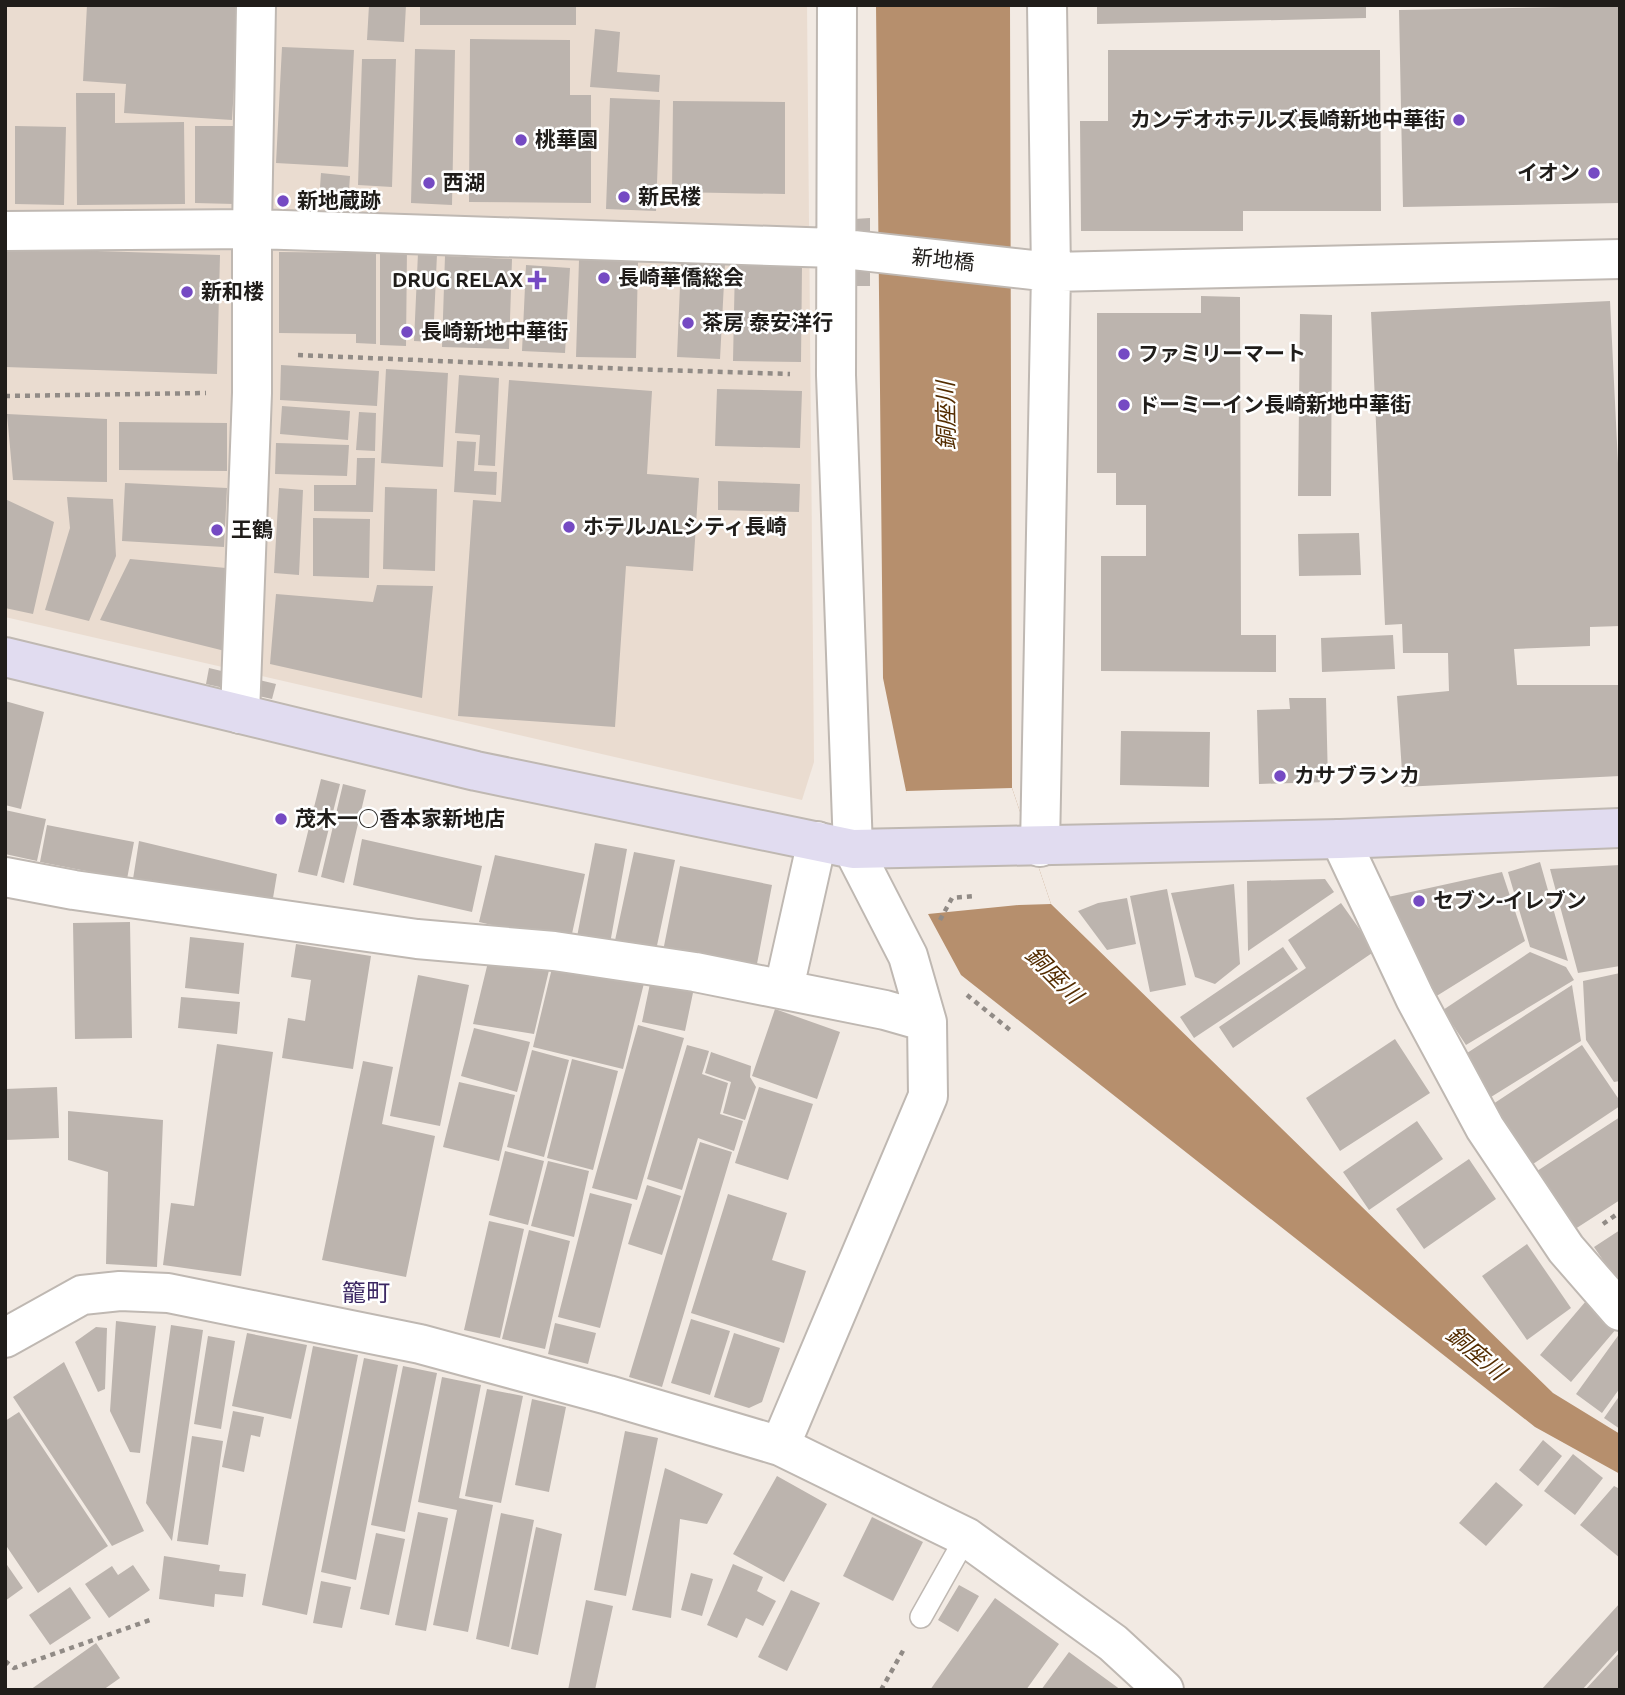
<svg xmlns="http://www.w3.org/2000/svg" width="1625" height="1695" viewBox="0 0 1625 1695" font-family="Ubuntu,'Noto Sans JP',sans-serif">
<rect width="100%" height="100%" fill="#f2eae3"/>
<path fill="#eadcd0" d="M5 5H807L814 762 802 800 5 617Z"/>
<path fill="#b68f6d" d="M876 5H1010L1012 788 1051 904 1553 1393 1620 1434V1474L1535 1427 961 975 928 914 952 897 906 791 883 678Z"/>
<path fill="#f2eae3" d="M1012 788 1051 904 1019 905 928 914 927 910 947 896 908 807 906 791Z"/>
<path fill="#bcb4ae" d="M87 5H239L232 120 124 113 126 84 83 81Z
M369 5H406L404 42 367 40Z
M420 5H576V25H420Z
M1097 5H1366V18L1097 24Z
M1620 6V203L1403 207 1399 10Z
M595 29 620 32 617 72 660 75 659 92 590 87Z
M470 39 570 40V95H591V203L469 202Z
M282 47 354 50 348 167 276 163Z
M415 49 455 50 452 205 411 203Z
M1108 50H1380L1381 211H1243V231H1081L1080 121H1108Z
M362 59H396L392 187 358 185Z
M76 93H115V123L184 122 185 204 77 205Z
M610 98 660 100 656 211 606 209Z
M673 101 785 102V194L672 192Z
M15 126 66 127 64 205 15 204Z
M195 126H234V204L195 203Z
M321 173 350 176 348 205 319 202Z
M870 218V286H853L854 219Z
M5 248 220 255 217 374 5 367Z
M380 248H407L406 346 380 345Z
M279 252 376 253V344L356 343V334L279 333Z
M418 253 437 254 433 342 414 341Z
M445 256 512 259 509 349 442 347Z
M579 260 638 261 636 358 576 357Z
M681 262 725 264 720 359 677 357Z
M735 264 802 266 801 362 733 361Z
M526 265 570 268 565 353 522 351Z
M1201 296 1240 297 1241 635H1276V672L1101 671V556H1146V505H1116V473H1097V313H1201Z
M1610 301 1620 504V626L1590 627V646L1514 649 1517 685H1620V776L1403 787 1397 696 1449 691 1448 653H1403L1402 624 1385 625 1371 312Z
M1300 314 1332 315 1331 496H1298Z
M281 365 379 371 377 406 280 400Z
M386 369 448 373 443 467 381 463Z
M459 375 499 378 495 466 478 465 480 435 455 433Z
M509 380 652 391 647 474 699 478 693 571 626 566 615 727 458 716 473 500 501 502Z
M717 389 802 391 800 448 715 446Z
M282 406 350 411 348 440 280 434Z
M359 412 376 413 375 451 356 450Z
M7 414 107 419V482L13 480Z
M119 422 227 423V471L119 470Z
M457 441 476 442 474 471 497 472 496 495 454 492Z
M276 443 349 445 347 476 275 474Z
M357 458H375L373 512 314 511V485H356Z
M718 481 800 484 799 512 718 510Z
M125 483 227 488 224 547 122 541Z
M385 487 437 489 435 571 383 569Z
M279 488 303 490 299 575 274 573Z
M67 497 113 499 116 556 89 621 45 610 70 528Z
M5 499 54 522 33 614 5 608Z
M313 518 370 519 369 578 313 576Z
M1359 533 1361 575 1299 576 1298 534Z
M130 559 226 568 225 651 100 620Z
M377 585 433 586 422 698 270 664 276 594 373 602Z
M1393 635 1395 669 1322 672 1321 638Z
M209 668 276 684 272 699 206 684Z
M1289 698H1326L1328 782 1259 784 1257 710 1290 709Z
M5 701 44 712 21 809 5 805Z
M1121 731 1210 732 1209 787 1120 785Z
M321 779 340 784 317 876 298 872Z
M343 784 366 790 344 883 321 877Z
M5 810 46 819 37 861 5 854Z
M47 825 134 842 127 879 40 862Z
M362 839 482 866 472 912 353 885Z
M139 841 277 874 273 898 133 879Z
M595 843 627 849 609 949 576 942Z
M634 852 675 860 655 955 614 945Z
M495 855 585 874 570 943 479 922Z
M1540 862 1568 961 1530 947 1508 872Z
M1620 865V966L1578 973 1550 869Z
M680 866 772 885 756 969 663 951Z
M1502 872 1525 941 1435 997 1388 897Z
M1325 879 1334 892 1248 951 1247 881Z
M1234 884 1240 964 1215 984 1195 977 1171 893Z
M1167 889 1186 985 1150 992 1130 896Z
M1127 898 1136 944 1107 950 1078 911 1098 903Z
M1341 903 1375 951 1233 1048 1219 1027 1306 968 1288 940Z
M130 922 132 1038 75 1039 73 923Z
M190 937 244 943 239 994 185 988Z
M296 944 371 956 353 1069 282 1058 288 1018 305 1021 311 980 291 977Z
M1283 947 1298 969 1194 1038 1180 1017Z
M1530 952 1566 967 1574 980 1466 1045 1443 1010Z
M489 958 550 966 534 1034 473 1024Z
M553 964 645 979 623 1069 533 1047Z
M1620 973V1081L1614 1082 1586 1040 1583 981Z
M418 975 469 985 440 1126 390 1116Z
M651 979 694 988 685 1031 642 1022Z
M1572 985 1581 1041 1491 1097 1464 1055Z
M181 997 240 1002 237 1034 178 1028Z
M775 1009 840 1032 817 1099 752 1076Z
M638 1025 684 1038 637 1200 592 1188Z
M474 1028 530 1042 517 1092 461 1076Z
M1395 1039 1430 1093 1340 1151 1306 1098Z
M217 1044 273 1052 241 1276 163 1265 171 1203 194 1206Z
M687 1045 709 1051 702 1074 728 1083 720 1114 743 1121 734 1151 698 1138 682 1190 647 1179Z
M1582 1045 1620 1101V1106L1530 1166 1490 1106Z
M532 1050 569 1060 544 1157 507 1147Z
M711 1052 751 1066 750 1077 756 1087 745 1120 723 1113 731 1082 705 1073Z
M572 1059 618 1071 593 1170 547 1158Z
M363 1061 393 1067 382 1124 435 1136 406 1277 322 1260Z
M459 1082 515 1095 499 1161 443 1147Z
M57 1087 59 1138 5 1140V1089Z
M759 1087 813 1104 788 1180 735 1163Z
M68 1111 163 1120 157 1267 106 1264 108 1172 68 1160Z
M1620 1117V1200L1572 1231 1534 1173Z
M1417 1121 1443 1159 1369 1210 1343 1172Z
M700 1142 732 1152 662 1387 629 1377Z
M505 1151 544 1161 528 1225 489 1215Z
M1469 1159 1496 1199 1424 1249 1396 1209Z
M548 1161 589 1171 574 1237 531 1226Z
M647 1185 681 1196 662 1255 628 1244Z
M590 1193 632 1204 600 1328 558 1317Z
M728 1194 787 1213 772 1260 806 1271 784 1343 691 1313Z
M489 1221 524 1229 500 1338 464 1330Z
M529 1230 570 1241 545 1349 502 1339Z
M1620 1230V1285L1594 1247Z
M1527 1244 1571 1308 1527 1340 1482 1276Z
M1586 1301 1617 1328 1571 1382 1540 1355Z
M691 1319 730 1331 710 1395 671 1383Z
M116 1321 156 1326 140 1453 130 1452 110 1411Z
M555 1323 596 1333 588 1364 548 1354Z
M171 1325 203 1330 172 1541 146 1503Z
M96 1327 107 1328 105 1389 98 1392 75 1342Z
M247 1333 307 1345 291 1419 232 1406Z
M734 1333 780 1348 762 1402 749 1408 714 1397Z
M1620 1333V1388L1602 1413 1576 1394Z
M208 1336 235 1341 221 1429 194 1424Z
M313 1346 358 1355 307 1615 262 1605Z
M364 1358 398 1365 356 1580 321 1572Z
M64 1362 144 1531 112 1546 13 1397Z
M403 1366 437 1373 405 1532 371 1525Z
M442 1377 481 1385 459 1498 493 1505 468 1632 433 1625 457 1510 418 1502Z
M487 1389 523 1396 501 1503 465 1496Z
M1620 1395V1429L1604 1418Z
M532 1399 566 1407 549 1492 515 1485Z
M233 1411 264 1417 260 1437 251 1435 244 1472 222 1467Z
M19 1412 108 1546 38 1593 5 1544V1421Z
M625 1431 658 1438 626 1596 594 1590Z
M192 1436 223 1441 208 1545 177 1541Z
M1543 1440 1562 1456 1538 1486 1519 1470Z
M1573 1454 1603 1478 1575 1515 1544 1491Z
M665 1468 723 1494 707 1524 680 1519 671 1618 632 1610Z
M777 1476 827 1504 784 1582 733 1554Z
M1496 1482 1523 1505 1486 1546 1459 1523Z
M1614 1486 1620 1489V1558L1580 1525Z
M418 1512 448 1518 426 1631 395 1625Z
M501 1513 534 1520 509 1647 476 1639Z
M872 1517 923 1542 893 1601 843 1576Z
M536 1527 562 1534 538 1655 511 1649Z
M376 1533 405 1539 389 1615 360 1609Z
M164 1556 220 1565 219 1571 246 1574 243 1597 215 1594 214 1607 159 1599Z
M5 1562 23 1588 5 1601Z
M733 1564 763 1577 757 1591 776 1601 763 1626 746 1618 737 1638 707 1625Z
M133 1565 150 1590 109 1618 85 1584 112 1566 118 1575Z
M691 1573 713 1579 702 1616 681 1610Z
M321 1581 351 1587 342 1628 313 1623Z
M959 1585 979 1596 958 1632 938 1620Z
M70 1587 91 1618 50 1645 29 1615Z
M791 1590 820 1603 787 1671 758 1657Z
M995 1598 1059 1644 1026 1690H930Z
M586 1600 613 1606 595 1690H568Z
M1620 1603V1648L1582 1690H1541Z
M96 1643 120 1678 103 1690H30Z
M1069 1652 1121 1690H1041Z
M1620 1652V1690H1585Z"/>
<g fill="none" stroke-linecap="round" stroke-linejoin="round">
<defs>
<path id="lane" d="M921 1617 966 1537"/>
<path id="street" d="M5 231 252 229 835 248 1051 272 1620 259
M240 714 252 393V229L256 5
M1340 839 1415 998 1485 1128 1566 1249 1620 1311
M1040 847 1051 272 1047 5
M5 877 74 890 417 939 554 951 695 972 885 1010 927 1022
M784 988 817 841
M5 1338 82 1295 120 1291 168 1293 420 1344 608 1395 780 1446 966 1537 1113 1643 1164 1690
M780 1446 928 1096 927 1022 908 956 853 849 836 375 837 5"/>
<path id="secondary" d="M5 657 476 771 853 849 1340 839 1620 828"/>
</defs>
<use href="#lane" stroke="#bfb8b2" stroke-width="24"/>
<use href="#street" stroke="#bfb8b2" stroke-width="42"/>
<use href="#secondary" stroke="#bfb8b2" stroke-width="42"/>
<path stroke="#918b86" stroke-width="4.5" stroke-dasharray="5 5" stroke-linecap="butt" d="M298 355 629 369 790 374
M5 396 206 393
M940 920 952 898 974 896
M967 995 1010 1030
M1603 1224 1620 1212
M5 1661 14 1668 150 1620
M881 1690 904 1649"/>
<use href="#lane" stroke="#fff" stroke-width="21"/>
<use href="#street" stroke="#fff" stroke-width="38"/>
<use href="#secondary" stroke="#e1dcf0" stroke-width="38"/>
</g>
<g fill="#754ac3" stroke="#fff" stroke-width="2.5">
<circle cx="1459" cy="120" r="7"/>
<circle cx="521" cy="140" r="7"/>
<circle cx="1594" cy="173" r="7"/>
<circle cx="429" cy="183" r="7"/>
<circle cx="624" cy="197" r="7"/>
<circle cx="283" cy="201" r="7"/>
<circle cx="604" cy="278" r="7"/>
<path d="M533.5 269.5h7v7h7v7h-7v7h-7v-7h-7v-7h7z"/>
<circle cx="187" cy="292" r="7"/>
<circle cx="688" cy="323" r="7"/>
<circle cx="407" cy="332" r="7"/>
<circle cx="1124" cy="354" r="7"/>
<circle cx="1124" cy="405" r="7"/>
<circle cx="569" cy="527" r="7"/>
<circle cx="217" cy="530" r="7"/>
<circle cx="1280" cy="776" r="7"/>
<circle cx="281" cy="819" r="7"/>
<circle cx="1419" cy="901" r="7"/>
</g>
<g text-anchor="middle" stroke-width="5" stroke-linejoin="round" paint-order="stroke">
<g font-size="21" font-weight="bold" fill="#201d1a" stroke="#fff" text-anchor="start">
<text x="1445" y="127" text-anchor="end">カンデオホテルズ長崎新地中華街</text>
<text x="535" y="147">桃華園</text>
<text x="1580" y="180" text-anchor="end">イオン</text>
<text x="443" y="190">西湖</text>
<text x="638" y="204">新民楼</text>
<text x="297" y="208">新地蔵跡</text>
<text x="618" y="285">長崎華僑総会</text>
<text x="523" y="287" text-anchor="end">DRUG RELAX</text>
<text x="201" y="299">新和楼</text>
<text x="702" y="330">茶房 泰安洋行</text>
<text x="421" y="339">長崎新地中華街</text>
<text x="1138" y="361">ファミリーマート</text>
<text x="1138" y="412">ドーミーイン長崎新地中華街</text>
<text x="583" y="534">ホテルJALシティ長崎</text>
<text x="231" y="537">王鶴</text>
<text x="1294" y="783">カサブランカ</text>
<text x="295" y="826">茂木一○香本家新地店</text>
<text x="1433" y="908">セブン-イレブン</text>
</g>
<g font-size="21" fill="#201d1a" stroke="#fff">
<text transform="translate(943 260) rotate(6)" y="7">新地橋</text>
</g>
<g font-size="23" font-style="italic" fill="#532c00" stroke="#fff">
<text transform="translate(946 416) rotate(-91)" y="8">銅座川</text>
<text transform="translate(1054 975) rotate(45)" y="8">銅座川</text>
<text transform="translate(1476 1353) rotate(40)" y="8">銅座川</text>
</g>
<g font-size="24" fill="#3d2964" stroke="#fff">
<text x="366" y="1301">籠町</text>
</g>
</g>
<rect width="1625" height="1695" fill="none" stroke="#201d1a" stroke-width="14"/>
</svg>
